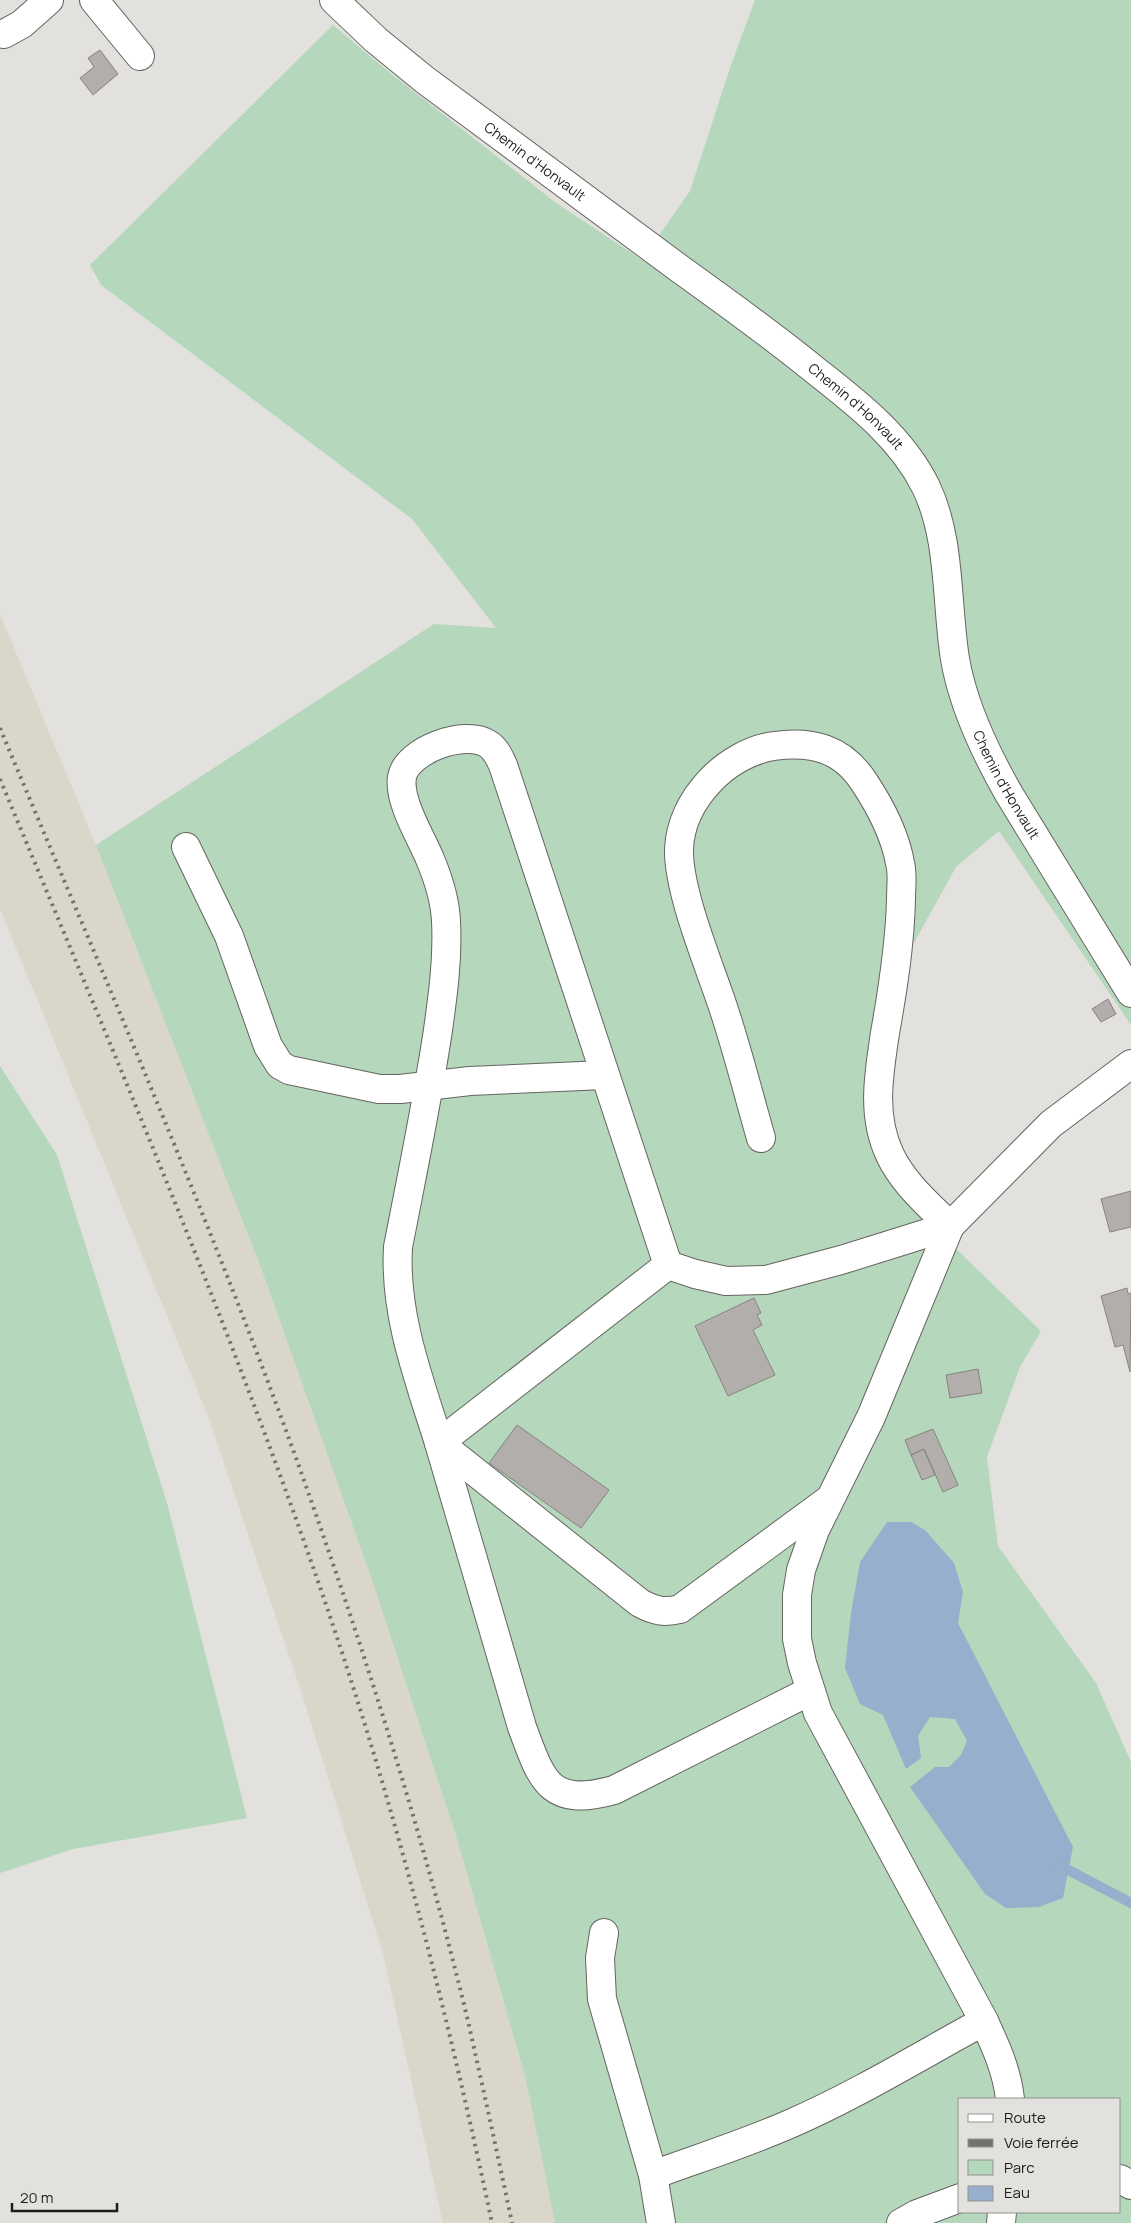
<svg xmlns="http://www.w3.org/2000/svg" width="1131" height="2223" viewBox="0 0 1131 2223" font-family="Manrope,sans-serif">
<rect width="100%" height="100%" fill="#e3e1dd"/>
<path fill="#dad6ca" d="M0 614 96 845 261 1268 372 1580 458 1842 525 2076 555 2223H443L383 1954 300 1688 208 1416 0 909Z"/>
<path fill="#b5d7bc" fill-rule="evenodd" d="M755 0H1131V1025L999 831 956 867 905 959 885 1084 918 1212 1041 1331 1020 1367 987 1457 998 1546 1096 1683 1131 1762V2223H555L525 2076 458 1842 372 1580 261 1268 96 845 434 624 496 628 412 519 101 285 90 265 333 25 384 68 555 202 642 260 690 191 731 65ZM960 2099H1120V2212H960Z
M0 1066 57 1155 167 1503 247 1818 73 1849 0 1873Z"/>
<path fill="#97afcd" d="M887 1522H911L925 1530 954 1563 963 1592 958 1623 1073 1847 1063 1898 1039 1907 1006 1908 985 1894 910 1787 935 1767H949L961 1755 967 1741 955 1719 930 1717 918 1736 921 1758 906 1769 883 1715 860 1704 845 1668 851 1613 860 1562Z"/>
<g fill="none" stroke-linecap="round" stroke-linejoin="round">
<path stroke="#97afcd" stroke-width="10" d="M1057 1864 1131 1903"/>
</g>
<path fill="#b2aeab" stroke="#878481" d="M100 50 118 74 93 95 80 78 94 67 88 58Z
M1108 999 1116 1014 1101 1022 1092 1009Z
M1131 1191V1227L1110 1232 1101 1199Z
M1127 1288 1128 1294 1131 1293 1130 1372 1123 1345 1115 1347 1101 1296Z
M754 1298 761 1313 757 1315 762 1325 753 1330 775 1375 728 1396 695 1326Z
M978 1369 982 1393 950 1398 946 1375Z
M517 1425 609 1490 581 1528 489 1463Z
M933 1429 958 1485 943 1492 924 1449 911 1455 905 1440Z
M924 1449 935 1475 922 1480 911 1455Z"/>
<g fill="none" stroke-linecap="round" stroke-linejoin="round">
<defs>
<g id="minor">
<path d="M94 0 140 56"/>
<path id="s1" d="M334 0 376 40 425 80C510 143 595 206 680 269 726 302 772 335 816 371 858 404 902 438 926 487 951 539 946 602 955 659 963 706 985 752 1009 794L1131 993"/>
<path d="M4 34 22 24 49 0"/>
<path d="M186 847 229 936 268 1046 280 1065 289 1070 379 1089H400L470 1081 604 1075"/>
<path d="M761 1138C748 1093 737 1048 722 1004 708 962 678 891 679 849 681 800 726 753 774 746 812 741 842 748 864 782 880 806 895 835 900 863 903 874 901 887 901 899 900 944 893 988 885 1033 879 1074 871 1115 890 1155 903 1183 929 1205 950 1226"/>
<path d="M668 1265 439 1443C419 1379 394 1315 398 1247 412 1175 427 1103 438 1030 443 994 448 958 446 921 445 900 438 878 430 859 421 837 398 801 402 777 407 750 465 729 488 744 496 749 499 757 503 765L668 1265 695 1274 726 1281 766 1280 841 1260 950 1226"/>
<path d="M439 1443 522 1727C542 1781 549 1808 614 1790L810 1691"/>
<path d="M439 1443 640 1603C655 1611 664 1613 680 1609L827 1501"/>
<path d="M604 1933 600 1958 602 1999 653 2175 661 2223"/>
<path d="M984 2021 818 1713 802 1663 797 1639V1595L801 1570 815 1530 871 1417 950 1226 1051 1124 1131 1064"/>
<path d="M653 2175C699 2158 747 2143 792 2123 858 2094 920 2056 984 2021 996 2047 1007 2071 1010 2099"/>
<path d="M1120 2179 1131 2185"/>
<path d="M901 2223 917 2214 960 2198"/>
<path d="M1001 2223 1002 2212"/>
</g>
</defs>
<use href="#minor" stroke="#656460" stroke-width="30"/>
<use href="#minor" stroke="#fff" stroke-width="28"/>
<path stroke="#73726f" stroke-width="4" stroke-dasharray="2.5 5" stroke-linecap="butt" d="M0 728C101 970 207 1212 296 1458 362 1643 422 1830 468 2021 483 2088 498 2156 512 2223
M0 779C112 1049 227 1317 322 1593 393 1799 447 2010 492 2223"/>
</g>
<g text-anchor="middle" stroke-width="4" stroke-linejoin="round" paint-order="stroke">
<g font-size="14" fill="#1e1d1b" stroke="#e3e1dd">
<text dy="5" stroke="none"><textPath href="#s1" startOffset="258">Chemin d'Honvault</textPath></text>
<text dy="5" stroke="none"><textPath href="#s1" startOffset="662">Chemin d'Honvault</textPath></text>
<text dy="5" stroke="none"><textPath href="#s1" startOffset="1082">Chemin d'Honvault</textPath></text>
</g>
</g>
<rect x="958" y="2098" width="162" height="115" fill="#e3e1dd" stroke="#94938f"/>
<rect x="968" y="2114" width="25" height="8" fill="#ffffff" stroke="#94938f"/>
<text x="1004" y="2123" font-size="15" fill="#1e1d1b">Route</text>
<rect x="968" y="2139" width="25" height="8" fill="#73726f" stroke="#94938f"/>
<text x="1004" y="2148" font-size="15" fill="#1e1d1b">Voie ferrée</text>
<rect x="968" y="2160" width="25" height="15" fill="#b5d7bc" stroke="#94938f"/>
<text x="1004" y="2173" font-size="15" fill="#1e1d1b">Parc</text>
<rect x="968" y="2186" width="25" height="15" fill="#97afcd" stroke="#94938f"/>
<text x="1004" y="2198" font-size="15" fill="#1e1d1b">Eau</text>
<path d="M12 2203v8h105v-8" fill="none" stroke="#1e1d1b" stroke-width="2.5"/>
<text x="20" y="2203" font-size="15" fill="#1e1d1b" stroke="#e3e1dd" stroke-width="4" paint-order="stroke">20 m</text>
</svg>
